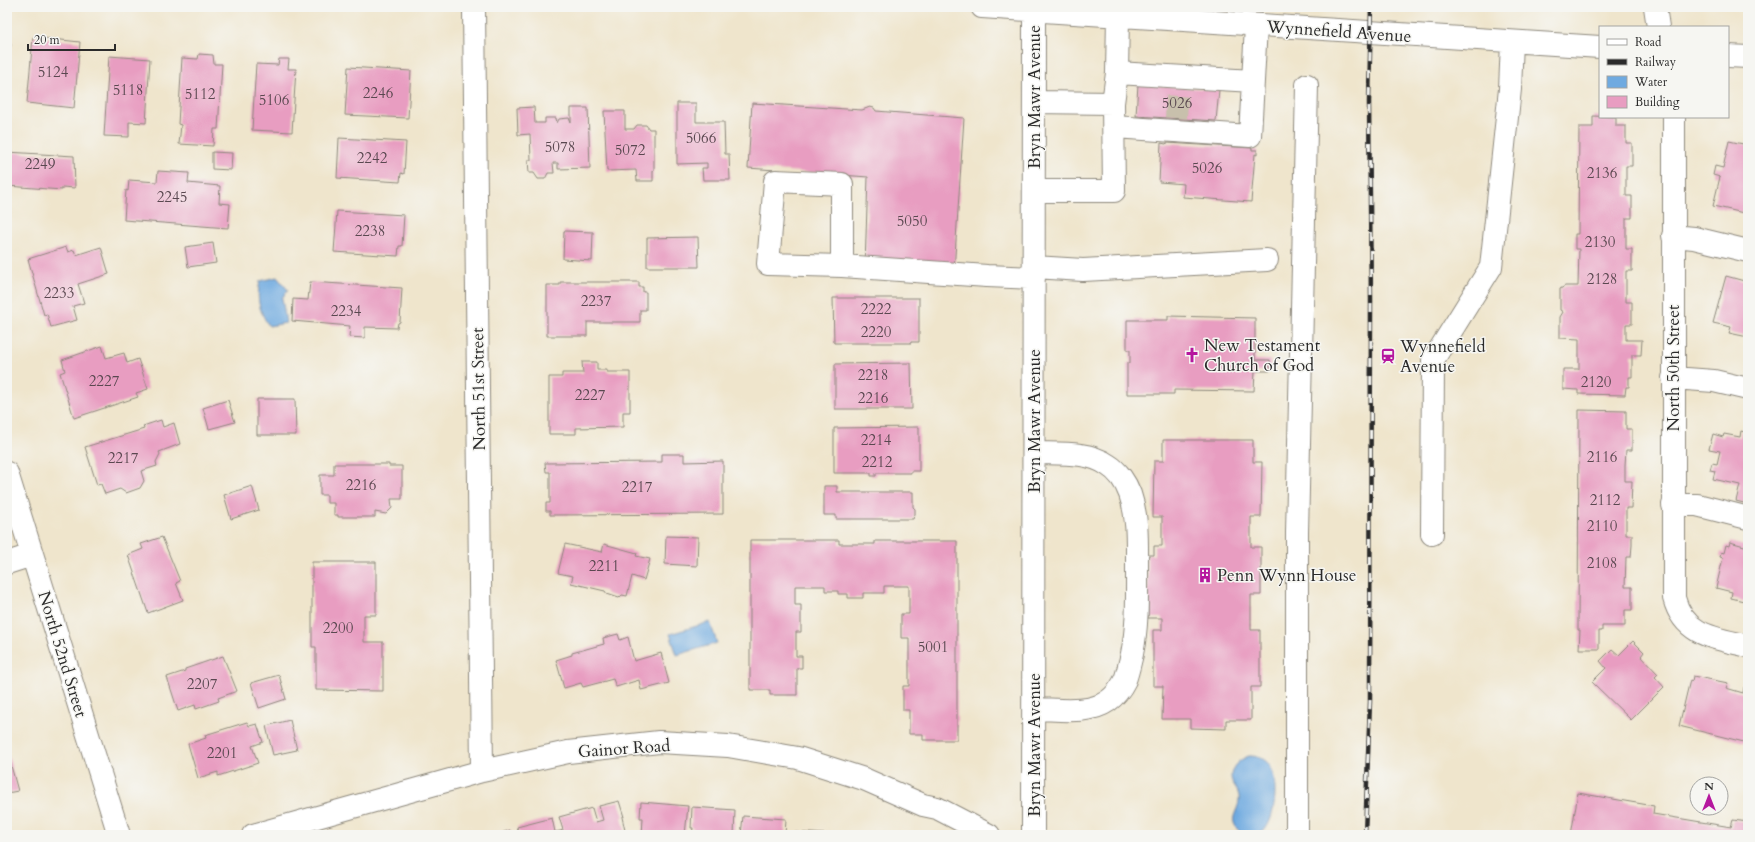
<svg xmlns="http://www.w3.org/2000/svg" width="1755" height="842" viewBox="0 0 1755 842" font-family="Cardo,serif">
<rect width="100%" height="100%" fill="#f6f6f2"/>
<filter id="ink" filterUnits="userSpaceOnUse"><feTurbulence type="fractalNoise" baseFrequency=".025" numOctaves="2"/><feDisplacementMap in="SourceGraphic" scale="8" xChannelSelector="R" yChannelSelector="G"/><feConvolveMatrix kernelMatrix="1 2 1 2 8 2 1 2 1" color-interpolation-filters="sRGB"/></filter>
<filter id="wash" filterUnits="userSpaceOnUse"><feTurbulence type="fractalNoise" baseFrequency=".012" numOctaves="4" result="noise"/><feDisplacementMap in="SourceGraphic" scale="16" xChannelSelector="R" yChannelSelector="G"/><feGaussianBlur stdDeviation="0.9" result="paint"/><feColorMatrix in="noise" values="0 0 0 0 0 0 0 0 0 0 0 0 0 0 0 0 0 1.4 0 .05"/><feComposite in="paint" operator="in"/></filter>
<g filter="url(#wash)">
<rect width="100%" height="100%" fill="#efe5cc"/>
<path fill="#6faae0" stroke="#4d6a86" d="M277 277 288 290 282 298 286 323 269 326C259 311 256 299 260 281Z
M710 622 717 643 677 655 670 634Z
M1249 756C1257 756 1265 758 1270 766 1279 780 1276 825 1260 834 1256 836 1250 835 1245 835 1222 819 1241 813 1239 796 1238 790 1234 787 1232 782 1228 769 1238 760 1249 756Z"/>
<g id="blocks">
<path fill="#e89dc1" d="M33 37 80 42 74 108 27 103Z
M7 44H11L8 64H7Z
M199 54 213 55 214 64H222L218 129H214L213 146 179 144 181 125 178 124 182 58 198 59Z
M109 56 150 59 146 123 129 122V137L104 136Z
M279 59H289L288 69H296L292 132 252 130 256 64 278 65Z
M348 67 411 71 408 118 345 115Z
M1138 84 1219 90 1216 121 1136 116Z
M677 103H696V122H724L725 154H729L730 180H703L702 168H707V163L677 164Z
M752 103 862 110 870 107 874 108 876 111 964 118 954 271 865 266 868 177 748 168Z
M534 107 535 123H545V118H556L557 123 559 119 569 118 571 123V108H588L590 168 558 169V163H553L554 173H548L545 179H538L534 173H529L528 160H531L530 134 518 135 517 108Z
M604 111H625V129H634L637 125H646L649 129H654V170H653V181H637L636 170 607 171Z
M1593 116 1616 117V126H1626V143H1632V166H1626V196H1632V218H1626V249H1632V271H1626V302H1632V324H1626V340H1642L1641 355H1632V377H1629V387H1626L1625 395 1578 394V390L1563 389V369H1579V339L1560 338V317L1563 312 1560 310V289L1565 286H1578L1579 249H1575V234H1578L1579 127H1593Z
M339 138 406 142 404 174 401 173 400 182 337 178Z
M1729 141 1748 145V214L1713 206 1720 177 1713 175 1715 166 1723 168Z
M1161 143 1166 144 1167 143 1252 148V150H1257V155L1255 154 1251 202 1183 197 1184 184 1159 182Z
M7 152 74 156 75 188 62 187V190L7 186Z
M212 152 232 153 231 170 212 169Z
M158 171 189 173 188 183 220 186 219 203 230 204 228 228 124 220 126 190 128 191 129 180 157 182Z
M337 211 404 215 402 246H399L398 256 334 252Z
M564 231 593 232 592 261 563 259Z
M698 237 699 267H647V238Z
M213 243 216 263 188 267 185 247Z
M66 247 68 252 74 250 76 255 101 247 109 274 78 284 84 303 73 306 77 320 51 327 47 314 44 315 28 259Z
M1726 276 1748 282V337L1729 333 1731 327 1713 323Z
M310 282 402 288 400 322 398 323 397 328 365 327V338L349 337 350 326 292 321 293 299 308 300Z
M560 282H639V287H643V292H646V310H640V322H587V336H547V285H560Z
M833 298H919V342H911V343H834Z
M1168 316 1255 318V360H1270V371H1255L1254 391 1174 390V394H1127V363H1130V350H1127V320H1168Z
M102 346 106 358 124 353 127 363 138 359 148 389 136 393 138 397 74 418 60 373 65 371 62 360Z
M582 362H597V370H607V372H630V412H623V427L576 428V434H549V377H562V373H583Z
M911 363 912 409H835V364Z
M257 399H295L296 435H257Z
M228 400 235 422 209 429 203 408Z
M1579 410 1626 411V429H1632V450H1626L1625 465V481H1632L1631 508H1626V535H1632V545L1631 557H1626L1625 587H1632V610H1625V626H1602V631H1599V649H1579L1580 630H1578Z
M161 420 163 427 174 423 180 444 159 452 160 454 156 462 157 466 141 471 144 481 140 488 126 493 120 489 105 494 101 484 97 485 85 447 144 429 143 426Z
M919 427V471H911V473H876V476H871V473H834V428Z
M1741 431 1748 433V504L1736 501 1740 485 1713 479 1715 471 1710 470 1712 463 1717 464 1720 451 1709 449 1713 434 1723 437 1724 434 1740 437Z
M1163 440H1253V462H1262L1261 517H1251V547H1261V595H1251V630H1260V687H1251V720H1226V729L1190 728V719H1162L1163 686H1153V630H1162V618H1148V555H1154V546H1162V517H1153L1154 461H1163Z
M662 454H684V462L723 461V514L550 515V511H546V503H550V472H546L545 463 662 462Z
M334 464H389V466H402V499H391L392 508 386 514 375 512V517H338V515H334V503H327V495H320V475H334Z
M252 486 259 510 231 519 224 495Z
M824 486H837V492H913V507L915 509V514L913 519H836V515H824Z
M666 536 698 537 697 566 665 564Z
M162 537 180 581 176 583 183 600 148 613 128 555 143 549 141 544Z
M750 540H839V544H875V541H957V740H923V734H909V710H903V686H909V638H901V614H909V586H884V593H863V598H848V594H838V591H825V586H795V605H801V632H796V656H802V668H797V695H770V690H750Z
M1730 542 1748 547V602L1731 598 1732 592 1716 588 1723 558 1720 557 1721 552 1724 553 1726 545 1729 546Z
M565 544 602 552 604 544 637 553 636 556 650 559 644 580 632 576 627 596 622 595 619 598 607 594 605 591 571 583 573 576 558 573Z
M312 562H376V615H364V642H383V691L316 690V647H312Z
M618 634 620 640 628 637 634 661 661 653 669 683 641 690 639 680 616 687 613 679 583 687 581 683 564 688 556 660 572 655V653L604 644 603 638Z
M1633 641 1644 652 1641 656 1658 674 1655 677 1664 687 1631 720 1592 682 1606 668 1600 661 1612 649 1619 655Z
M223 656 237 691 218 698 219 701 196 709 195 705 178 711 167 677 185 671V669Z
M279 675 286 699 259 708 251 683Z
M1693 676 1728 683 1726 688 1743 693 1744 687 1748 688V743L1679 726 1690 680 1692 681Z
M290 720 297 750 273 755 266 726Z
M247 722 249 726 257 724 263 742 252 746 258 763 218 776V772L198 778 188 744 206 738 205 735Z
M7 751 18 791 7 793Z
M1578 793 1654 806 1653 814 1731 827 1733 820 1748 822V835H1571Z
M619 801 624 817H622L626 835H519L517 827 552 818 555 832 560 831 563 830 559 817 592 808 596 822 603 820 599 806Z
M641 802 688 806 685 835H642L643 818H640Z
M692 807 735 810 734 835H692L693 828H691Z
M743 816 786 819 785 835H741Z
M510 830 511 835H495Z
M793 832 826 834V835H793Z"/>
</g>
</g>
<g filter="url(#ink)">
<use href="#blocks" fill-opacity="0" stroke="#8d887c" stroke-width="1"/>
<g fill="none" stroke-linecap="round" stroke-linejoin="round">
<path stroke="#c8c0ac" stroke-width="22" stroke-dasharray="22 11" stroke-linecap="butt" d="M1176 118 1178 87"/>
<defs>
<path id="minor" d="M474 7 482 771
M982 7 1600 47
M1655 7 1658 27
M1728 56 1748 57
M1253 81 1256 26
M1034 102 1113 103
M1674 117V598C1684 636 1715 638 1748 646
M1114 127 1250 136 1253 81 1117 73
M1034 191H1114L1113 103 1117 73 1118 16
M1673 236 1694 238 1748 251
M842 266V184L775 181 768 264 842 266 987 276 1034 278
M1034 267 1083 270 1267 260
M1673 378 1714 381 1748 389
M7 473 119 835
M1673 505H1697L1748 518
M1432 534 1433 360 1491 267 1510 89 1512 42
M7 563 32 555
M1034 709C1057 709 1088 715 1108 701 1115 696 1121 688 1125 680 1128 672 1130 662 1132 654 1138 624 1137 596 1137 566 1137 542 1138 517 1130 494 1126 483 1118 471 1108 465 1088 451 1058 454 1034 453
M253 835 482 771 568 752 659 742 728 746 798 758 864 779 923 805 937 808 989 835
M1033 835 1034 7
M1297 835V533L1307 85"/>
</defs>
<use href="#minor" stroke="#8d887c" stroke-width="24"/>
<use href="#minor" stroke="#fff" stroke-width="22"/>
<defs>
<path id="rail" d="M1365 835 1370 702 1371 300 1369 102 1371 7"/>
</defs>
<use href="#rail" stroke="#2b2b2b" stroke-width="4.5"/>
<use href="#rail" stroke="#f6f6f2" stroke-width="3" stroke-dasharray="9" stroke-linecap="butt"/>
</g>
</g>
<defs>
<symbol id="church-bare" viewBox="-9 -9 18 18"><path d="M-1.2-6h2.4v3.5h3.3v2.4h-3.3V6h-2.4V-.1h-3.3v-2.4h3.3Z" fill="#b5179e" stroke="#f6f6f2" stroke-width="2.5" paint-order="stroke"/></symbol>
<symbol id="station-bare" viewBox="-9 -9 18 18"><path d="M-3-6H3Q5-6 5-4V2Q5 4 3 4L4.5 6H3L1.5 4h-3L-3 6H-4.5L-3 4Q-5 4-5 2V-4Q-5-6-3-6ZM-3.5-4v3h7v-3ZM-3.5 1v1.5H-2V1ZM2 1v1.5H3.5V1Z" fill="#b5179e" stroke="#f6f6f2" stroke-width="2.5" paint-order="stroke"/></symbol>
<symbol id="building-bare" viewBox="-9 -9 18 18"><path d="M-4-6H4V6H1V3H-1V6H-4ZM-2.5-4.3h1.7v1.8h-1.7ZM.8-4.3h1.7v1.8H.8ZM-2.5-1h1.7V.8h-1.7ZM.8-1h1.7V.8H.8Z" fill="#b5179e" stroke="#f6f6f2" stroke-width="2.5" paint-order="stroke"/></symbol>
</defs>
<g fill-rule="evenodd">
<use href="#church-bare" x="1181" y="344" width="22" height="22"/>
<use href="#station-bare" x="1377" y="345" width="22" height="22"/>
<use href="#building-bare" x="1194" y="564" width="22" height="22"/>
</g>
<g text-anchor="middle" stroke-width="3" stroke-linejoin="round" paint-order="stroke">
<g font-size="15" fill="#5a4850">
<text x="53" y="77">5124</text>
<text x="128" y="95">5118</text>
<text x="378" y="98">2246</text>
<text x="200" y="99">5112</text>
<text x="274" y="105">5106</text>
<text x="1177" y="108">5026</text>
<text x="701" y="143">5066</text>
<text x="560" y="152">5078</text>
<text x="630" y="155">5072</text>
<text x="372" y="163">2242</text>
<text x="40" y="169">2249</text>
<text x="1207" y="173">5026</text>
<text x="1602" y="178">2136</text>
<text x="172" y="202">2245</text>
<text x="912" y="226">5050</text>
<text x="370" y="236">2238</text>
<text x="1600" y="247">2130</text>
<text x="1602" y="284">2128</text>
<text x="59" y="298">2233</text>
<text x="596" y="306">2237</text>
<text x="876" y="314">2222</text>
<text x="346" y="316">2234</text>
<text x="876" y="337">2220</text>
<text x="873" y="380">2218</text>
<text x="104" y="386">2227</text>
<text x="1596" y="387">2120</text>
<text x="590" y="400">2227</text>
<text x="873" y="403">2216</text>
<text x="876" y="445">2214</text>
<text x="1602" y="462">2116</text>
<text x="123" y="463">2217</text>
<text x="877" y="467">2212</text>
<text x="361" y="490">2216</text>
<text x="637" y="492">2217</text>
<text x="1605" y="505">2112</text>
<text x="1602" y="531">2110</text>
<text x="1602" y="568">2108</text>
<text x="604" y="571">2211</text>
<text x="338" y="633">2200</text>
<text x="933" y="652">5001</text>
<text x="202" y="689">2207</text>
<text x="222" y="758">2201</text>
</g>
<g font-size="17" fill="#2b2b2b" stroke="#f6f6f2">
<text transform="translate(1339 31) rotate(4)" y="6">Wynnefield Avenue</text>
<text transform="translate(1034 97) rotate(-90)" y="6">Bryn Mawr Avenue</text>
<text transform="translate(1673 368) rotate(-90)" y="6">North 50th Street</text>
<text transform="translate(478 389) rotate(-91)" y="6">North 51st Street</text>
<text transform="translate(1034 421) rotate(-90)" y="6">Bryn Mawr Avenue</text>
<text transform="translate(63 654) rotate(73)" y="6">North 52nd Street</text>
<text transform="translate(1034 745) rotate(-90)" y="6">Bryn Mawr Avenue</text>
<text transform="translate(624 748) rotate(-4)" y="6">Gainor Road</text>
</g>
<g font-size="17" fill="#2b2b2b" stroke="#f6f6f2" text-anchor="start">
<text x="1204" y="351">New Testament<tspan x="1204" dy="20">Church of God</tspan></text>
<text x="1400" y="352">Wynnefield<tspan x="1400" dy="20">Avenue</tspan></text>
<text x="1217" y="581">Penn Wynn House</text>
</g>
</g>
<rect width="1755" height="842" fill="none" stroke="#f6f6f2" stroke-width="24"/>
<rect x="1599" y="26" width="130" height="92" fill="#f6f6f2" stroke="#a5a5a2"/>
<rect x="1607" y="39" width="20" height="6" fill="#ffffff" stroke="#a5a5a2"/>
<text x="1635" y="46" font-size="12" fill="#2b2b2b">Road</text>
<rect x="1607" y="59" width="20" height="6" fill="#2b2b2b" stroke="#a5a5a2"/>
<text x="1635" y="66" font-size="12" fill="#2b2b2b">Railway</text>
<rect x="1607" y="76" width="20" height="12" fill="#6faae0" stroke="#a5a5a2"/>
<text x="1635" y="86" font-size="12" fill="#2b2b2b">Water</text>
<rect x="1607" y="96" width="20" height="12" fill="#e89dc1" stroke="#a5a5a2"/>
<text x="1635" y="106" font-size="12" fill="#2b2b2b">Building</text>
<g transform="translate(1709 796)"><circle r="19" fill="#f6f6f2" stroke="#a5a5a2"/>
<path d="M0-3L7 15L0 10L-7 15Z" fill="#b5179e"/>
<text y="-6" font-size="11" font-weight="bold" text-anchor="middle" fill="#2b2b2b">N</text>
</g>
<path d="M28 44v6h87v-6" fill="none" stroke="#2b2b2b" stroke-width="2"/>
<text x="34" y="44" font-size="12" fill="#2b2b2b" stroke="#f6f6f2" stroke-width="3" paint-order="stroke">20 m</text>
</svg>
